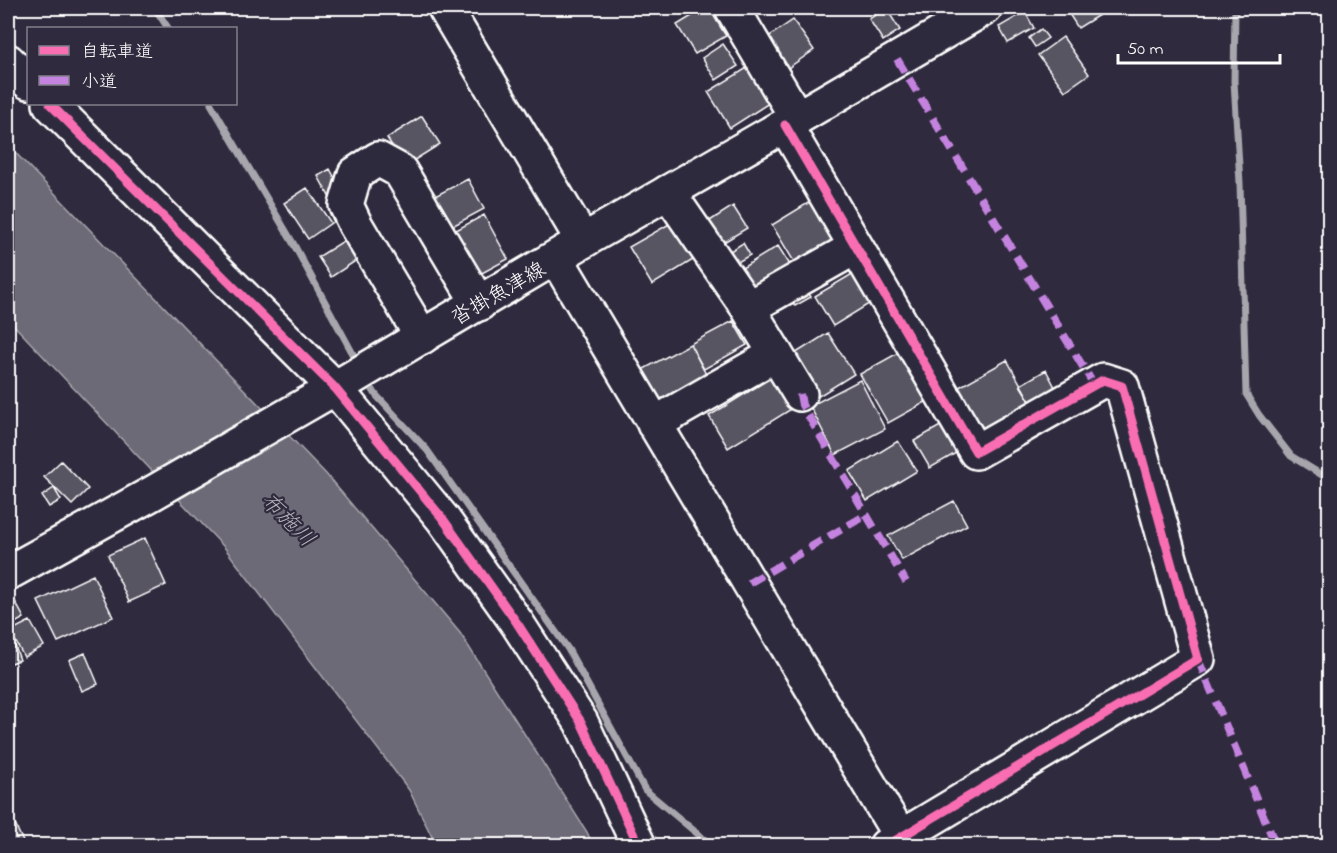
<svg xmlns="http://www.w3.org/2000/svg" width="1337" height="853" viewBox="0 0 1337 853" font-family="'Indie Flower','Klee One',sans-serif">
<rect width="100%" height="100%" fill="#2f2a3d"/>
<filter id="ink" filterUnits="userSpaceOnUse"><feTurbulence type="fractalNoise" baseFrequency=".0167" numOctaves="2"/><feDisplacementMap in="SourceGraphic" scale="12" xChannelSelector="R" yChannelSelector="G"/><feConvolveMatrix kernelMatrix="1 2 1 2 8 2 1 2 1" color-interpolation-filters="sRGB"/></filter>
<g filter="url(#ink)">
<path fill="#6d6a77" stroke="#a7a6ad" stroke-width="1.5" d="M8 145 326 474 460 633 587 832 593 845H436L409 790 224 547 8 319Z"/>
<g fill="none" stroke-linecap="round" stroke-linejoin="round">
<path stroke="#a7a6ad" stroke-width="7" d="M155 8 168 28
M1235 8 1234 81 1240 183 1246 394 1259 415 1291 456 1330 480
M211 104 293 243 359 365
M367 380 376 395 427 450 568 649 645 790 705 840 707 846"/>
</g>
<path fill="#595564" stroke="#fff" stroke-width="1.5" d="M705 8H709L726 36 695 54 677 25Z
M886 8 900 30 883 41 869 19Z
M1071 8H1094L1099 15 1078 28 1067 11Z
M1025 12 1034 28 1008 43 999 27Z
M793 20 814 50 785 70 764 40Z
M1041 29 1048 38 1035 47 1029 38Z
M1063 37 1089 74 1065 91 1038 55Z
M723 44 738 66 716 80 702 58Z
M747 68 769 103 730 128 708 92Z
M422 116 440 144 405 166 387 138Z
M330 169 342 191 330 198 318 176Z
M468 179 484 209 445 230 429 199Z
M307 188 331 223 308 239 284 203Z
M813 200 837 241 796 265 772 225Z
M733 206 747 228 719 245 705 224Z
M484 215 508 259 469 280 445 236Z
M671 223 693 260 652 285 629 247Z
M345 240 357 260 331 277 318 257Z
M743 243 750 255 736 263 730 251Z
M778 246 792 268 756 290 742 268Z
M854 273 872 302 833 326 815 296Z
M806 289 811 297 795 306 790 298Z
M733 321 747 345 704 369 690 344Z
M828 333 854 374 814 399 788 358Z
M690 344 711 384 661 410 640 371Z
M905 349 933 398 888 423 860 374Z
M1007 360 1031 403 977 433 952 391Z
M1046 370 1056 389 1031 403 1020 385Z
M774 376 793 408 728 448 709 416Z
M860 380 885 429 835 455 810 406Z
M949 421 965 448 930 468 914 441Z
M898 441 917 471 867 501 849 471Z
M61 461 88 489 72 505 44 477Z
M54 488 61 500 49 507 42 496Z
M954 501 967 525 902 560 888 536Z
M145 538 166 585 129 602 108 555Z
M93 575 113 617 58 642 38 601Z
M10 592 24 618 8 627V593Z
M30 621 44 646 24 657 10 631Z
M8 629H9L20 660 8 664Z
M85 653 98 684 82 691 69 660Z
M8 811H9L24 844 21 846H8Z"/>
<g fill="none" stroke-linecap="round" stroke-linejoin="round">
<defs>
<path id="minor" d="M445 8 583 241
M732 8 797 118
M8 61 28 82
M50 104 335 388 443 519 517 623 581 722 639 846
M785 125 976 452 1103 380 1122 386 1198 659 886 846
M668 192 748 308
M556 258 906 846
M422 337 355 224 346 205 355 174 378 159 400 171 479 304
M800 394 748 308 856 247
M654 424 776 354"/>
<path id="major" d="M8 573 151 494 335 388 583 241 785 125 985 8"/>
</defs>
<use href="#minor" stroke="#fff" stroke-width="38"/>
<use href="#major" stroke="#fff" stroke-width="38"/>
<use href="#minor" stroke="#2f2a3d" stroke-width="33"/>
<use href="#major" stroke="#2f2a3d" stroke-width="33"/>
<path stroke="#c483df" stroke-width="8" stroke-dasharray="15 8" stroke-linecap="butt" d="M897 59 1094 385
M800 394 802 405 906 582
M749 583 866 515
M1198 659 1276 846"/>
<defs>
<path id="cycleway" d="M50 104 335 388 443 519 517 623 581 722 639 846
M785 125 976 452 1103 380 1122 386 1198 659 886 846"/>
</defs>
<use href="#cycleway" stroke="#2f2a3d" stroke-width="13"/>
<use href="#cycleway" stroke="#f96db3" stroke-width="9"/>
</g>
</g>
<g text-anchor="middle" stroke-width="4.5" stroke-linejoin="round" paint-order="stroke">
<g font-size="21" fill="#fff" stroke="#2f2a3d">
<text transform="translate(498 293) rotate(-30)" y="7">沓掛魚津線</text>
</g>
<g font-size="22" font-style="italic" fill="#b6b4bb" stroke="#2f2a3d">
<text transform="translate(289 519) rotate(45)" y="8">布施川</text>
</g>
</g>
<rect width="1337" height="853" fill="none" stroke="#2f2a3d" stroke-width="30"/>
<rect x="15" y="15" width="1307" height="823" fill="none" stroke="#fff" stroke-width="2" filter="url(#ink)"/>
<rect x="27" y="27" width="210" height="78" fill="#2f2a3d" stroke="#827f8b" stroke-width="1.5"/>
<rect x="39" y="46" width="30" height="9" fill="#f96db3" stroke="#827f8b" stroke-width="1.5"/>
<text x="81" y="57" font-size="18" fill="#ffffff">自転車道</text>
<rect x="39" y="76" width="30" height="9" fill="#c483df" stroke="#827f8b" stroke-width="1.5"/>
<text x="81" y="87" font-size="18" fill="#ffffff">小道</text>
<path d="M1118 54v9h162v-9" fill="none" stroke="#ffffff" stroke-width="3"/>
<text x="1127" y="54" font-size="18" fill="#ffffff" stroke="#2f2a3d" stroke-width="4.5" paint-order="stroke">50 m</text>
</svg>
